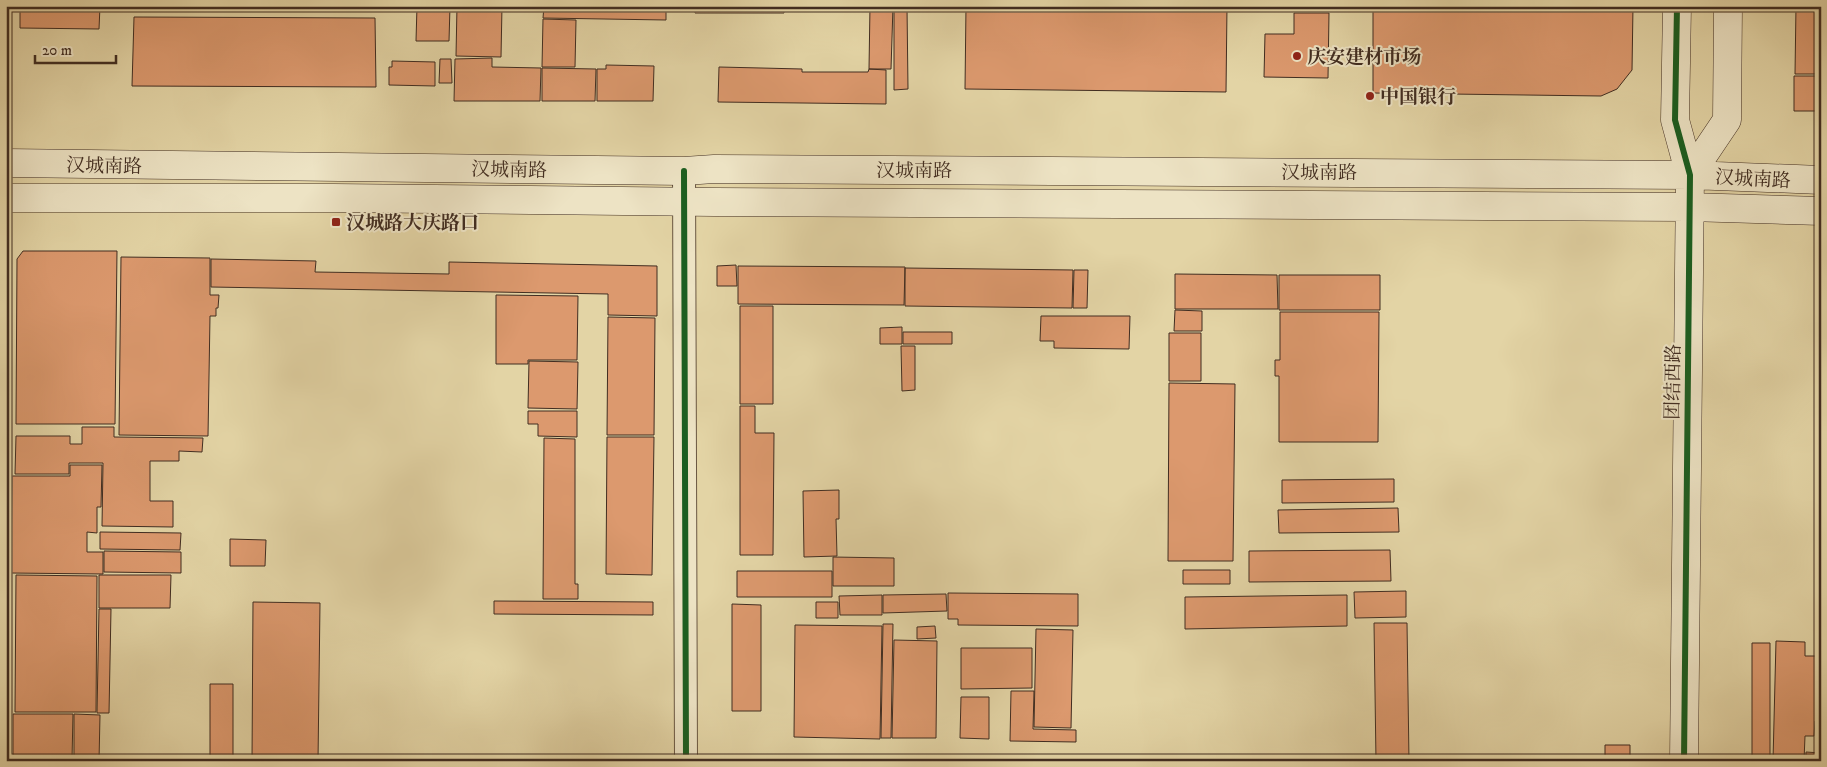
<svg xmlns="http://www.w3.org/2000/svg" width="1827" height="767" viewBox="0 0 1827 767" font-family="'IM FELL DW Pica','Noto Serif SC',serif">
<rect width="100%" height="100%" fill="#e3d4a5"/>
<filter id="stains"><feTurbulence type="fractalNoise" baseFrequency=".004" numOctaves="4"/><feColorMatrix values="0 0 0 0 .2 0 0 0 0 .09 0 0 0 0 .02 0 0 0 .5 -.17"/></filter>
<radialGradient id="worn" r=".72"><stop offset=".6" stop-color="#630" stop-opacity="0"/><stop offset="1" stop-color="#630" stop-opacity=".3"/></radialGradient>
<path fill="#dc996e" stroke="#412d21" d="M20 6H100L99 29 20 28Z
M417 6H450L449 41H416Z
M457 6H502L501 57 456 56Z
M544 6H666V20L543 18Z
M695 6H784V13H695Z
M870 6H893L891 69H869Z
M894 6H907L908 89 894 90Z
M966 6H1227L1226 92 965 89Z
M1373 6H1633L1632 70 1617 89 1601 96 1373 93Z
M1796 6H1821V74H1795Z
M1294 13H1329L1328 78 1264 77 1265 34H1294Z
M134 17 375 18 376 87 132 86Z
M543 19 576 20 575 67H542Z
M492 58V67L541 68 540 101H454L455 59Z
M440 59H451L452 83H439Z
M392 61 435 62V86L389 85V67H392Z
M606 65 654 66 653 101H597V69H606Z
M719 67 802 69V72H868L869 69 886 70V104L718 102Z
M542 68 596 69 595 101H542Z
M1794 76H1821V111H1794Z
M23 251H117L115 424H16L17 259Z
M121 257 210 258V295H219L218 308H216V316H210L208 436 119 435Z
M211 259 316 261 315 272 449 274V262L657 266V316L608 315V294L211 287Z
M736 265 737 286H717V266Z
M738 266 905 267 904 305 738 304Z
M905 268 1073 270 1072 308 905 306Z
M1074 270H1088L1087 308H1073Z
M1175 274 1277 275 1278 309H1175Z
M1279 275H1380V310H1279Z
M496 295 578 296 577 360H528V364H496Z
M740 306H773V404H740Z
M1175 310 1202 311V331H1174Z
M1280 312H1379L1378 442H1279V376H1275V360H1280Z
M1041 316H1130L1129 349 1054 348V341H1040Z
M608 317 655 318 654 435H607Z
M902 327V344H880V328Z
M903 332H952V344H903Z
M1169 333H1201V381H1169Z
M901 346H915V390L902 391Z
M529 361 578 362 577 409 528 408Z
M1169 383 1235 384 1233 561H1168Z
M740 406H755V433H774L773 555H740Z
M528 411H577V437L538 436V424H528Z
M82 427H114V437L203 438 202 452 179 451V461H150V501H173V527L102 526 103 463H69V474H15L16 436H70V444H82Z
M607 437H654L652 575 606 574Z
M544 438 575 439V584H578V599H543Z
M70 465H102L101 507H97V533L87 532V552H103V574L11 573 12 476H70Z
M1394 479V502L1282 503V480Z
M839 490V519H836L837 556 804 557 803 491Z
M1398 508 1399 532 1279 533 1278 510Z
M100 532 181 533 180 550 100 549Z
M230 539 266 540 265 566H230Z
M1390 550 1391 581 1249 582V551Z
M104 551 181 552V573L104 572Z
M833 557 894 558V586H833Z
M1183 570H1230V584H1183Z
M737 571H832V597H737Z
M16 575 97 576 96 712H15Z
M99 575H171L170 608H99Z
M1406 591V617L1355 618 1354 592Z
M948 593 1078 594V626L958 625V619H948Z
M946 594 947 611 883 613V595Z
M882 595V615H840L839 596Z
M1347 595V626L1185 629V597Z
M494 601 653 602V615L494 614Z
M253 602 320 603 318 761H252Z
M816 602H838V618H816Z
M732 604 761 605V711H732Z
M99 609H111L109 713H97Z
M1374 623H1407L1409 761H1376Z
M883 624H893L891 738H881Z
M795 625 882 626 880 739 794 737Z
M935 626 936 638 917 639V627Z
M1036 629 1073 630 1071 728 1034 727Z
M894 640 937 641 936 738H892Z
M1776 641 1805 642V656H1821V721H1815L1814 736H1805L1804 761H1773Z
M1752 643H1770V761H1752Z
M961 648H1032V688L961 689Z
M210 684H233V761H210Z
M1011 691H1034L1033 729 1076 730V742L1010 741Z
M961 697H989V739L960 738Z
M13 714H73L72 759 13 761Z
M74 714 100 715 99 761H74Z
M1605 745H1630V758L1605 757Z
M1806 752 1821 753V761H1806Z"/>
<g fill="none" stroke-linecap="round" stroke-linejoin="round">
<defs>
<path id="street" d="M684 171 686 761"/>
<path id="secondary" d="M1677 6 1675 120 1690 175 1684 761
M6 163 684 171 714 169 1690 175 1821 180
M1690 175 1727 120 1728 6
M6 198H334L714 202 1689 207 1821 211"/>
</defs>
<use href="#street" stroke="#6a5742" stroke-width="24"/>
<use href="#secondary" stroke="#412d21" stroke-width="29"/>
<use href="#street" stroke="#ede3c4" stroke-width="22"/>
<use href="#secondary" stroke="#ede3c4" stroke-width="28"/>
<defs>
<path id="cycleway" d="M1677 6 1675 120 1690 175 1684 761
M684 171 686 761"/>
</defs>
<use href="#cycleway" stroke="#ede3c4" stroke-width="9"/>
<use href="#cycleway" stroke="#1b5e20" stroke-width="6"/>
</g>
<g fill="#8f2418" stroke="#ede3c4" stroke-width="2">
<circle cx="1297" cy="56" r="5"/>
<circle cx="1370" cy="96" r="5"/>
<rect x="331" y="217" width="10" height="10" rx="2.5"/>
</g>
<g text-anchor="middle" stroke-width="4" stroke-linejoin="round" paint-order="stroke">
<g font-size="19" font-weight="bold" fill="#412d21" stroke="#ede3c4" text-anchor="start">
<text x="1307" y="63">庆安建材市场</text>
<text x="1380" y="103">中国银行</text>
<text x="346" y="229">汉城路大庆路口</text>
</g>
<g font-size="19" fill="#412d21" stroke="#ede3c4">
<text transform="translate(104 165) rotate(1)" y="7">汉城南路</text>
<text transform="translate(509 169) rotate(1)" y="7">汉城南路</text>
<text x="914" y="177">汉城南路</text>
<text x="1319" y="179">汉城南路</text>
<text transform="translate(1753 178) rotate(3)" y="7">汉城南路</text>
<text transform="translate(1672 382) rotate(-89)" y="7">团结西路</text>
</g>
</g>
<rect width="1827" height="767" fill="none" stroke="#e3d4a5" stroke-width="25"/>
<rect x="8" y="8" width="1812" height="752" fill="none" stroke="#412d21" stroke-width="2.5"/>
<rect x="12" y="12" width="1802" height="742" fill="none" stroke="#412d21"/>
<path d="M35 55v8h81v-8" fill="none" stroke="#412d21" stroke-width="2.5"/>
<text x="42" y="55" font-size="15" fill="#412d21" stroke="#ede3c4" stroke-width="4" paint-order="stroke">20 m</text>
<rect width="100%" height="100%" filter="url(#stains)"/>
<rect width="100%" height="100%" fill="url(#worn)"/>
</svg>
